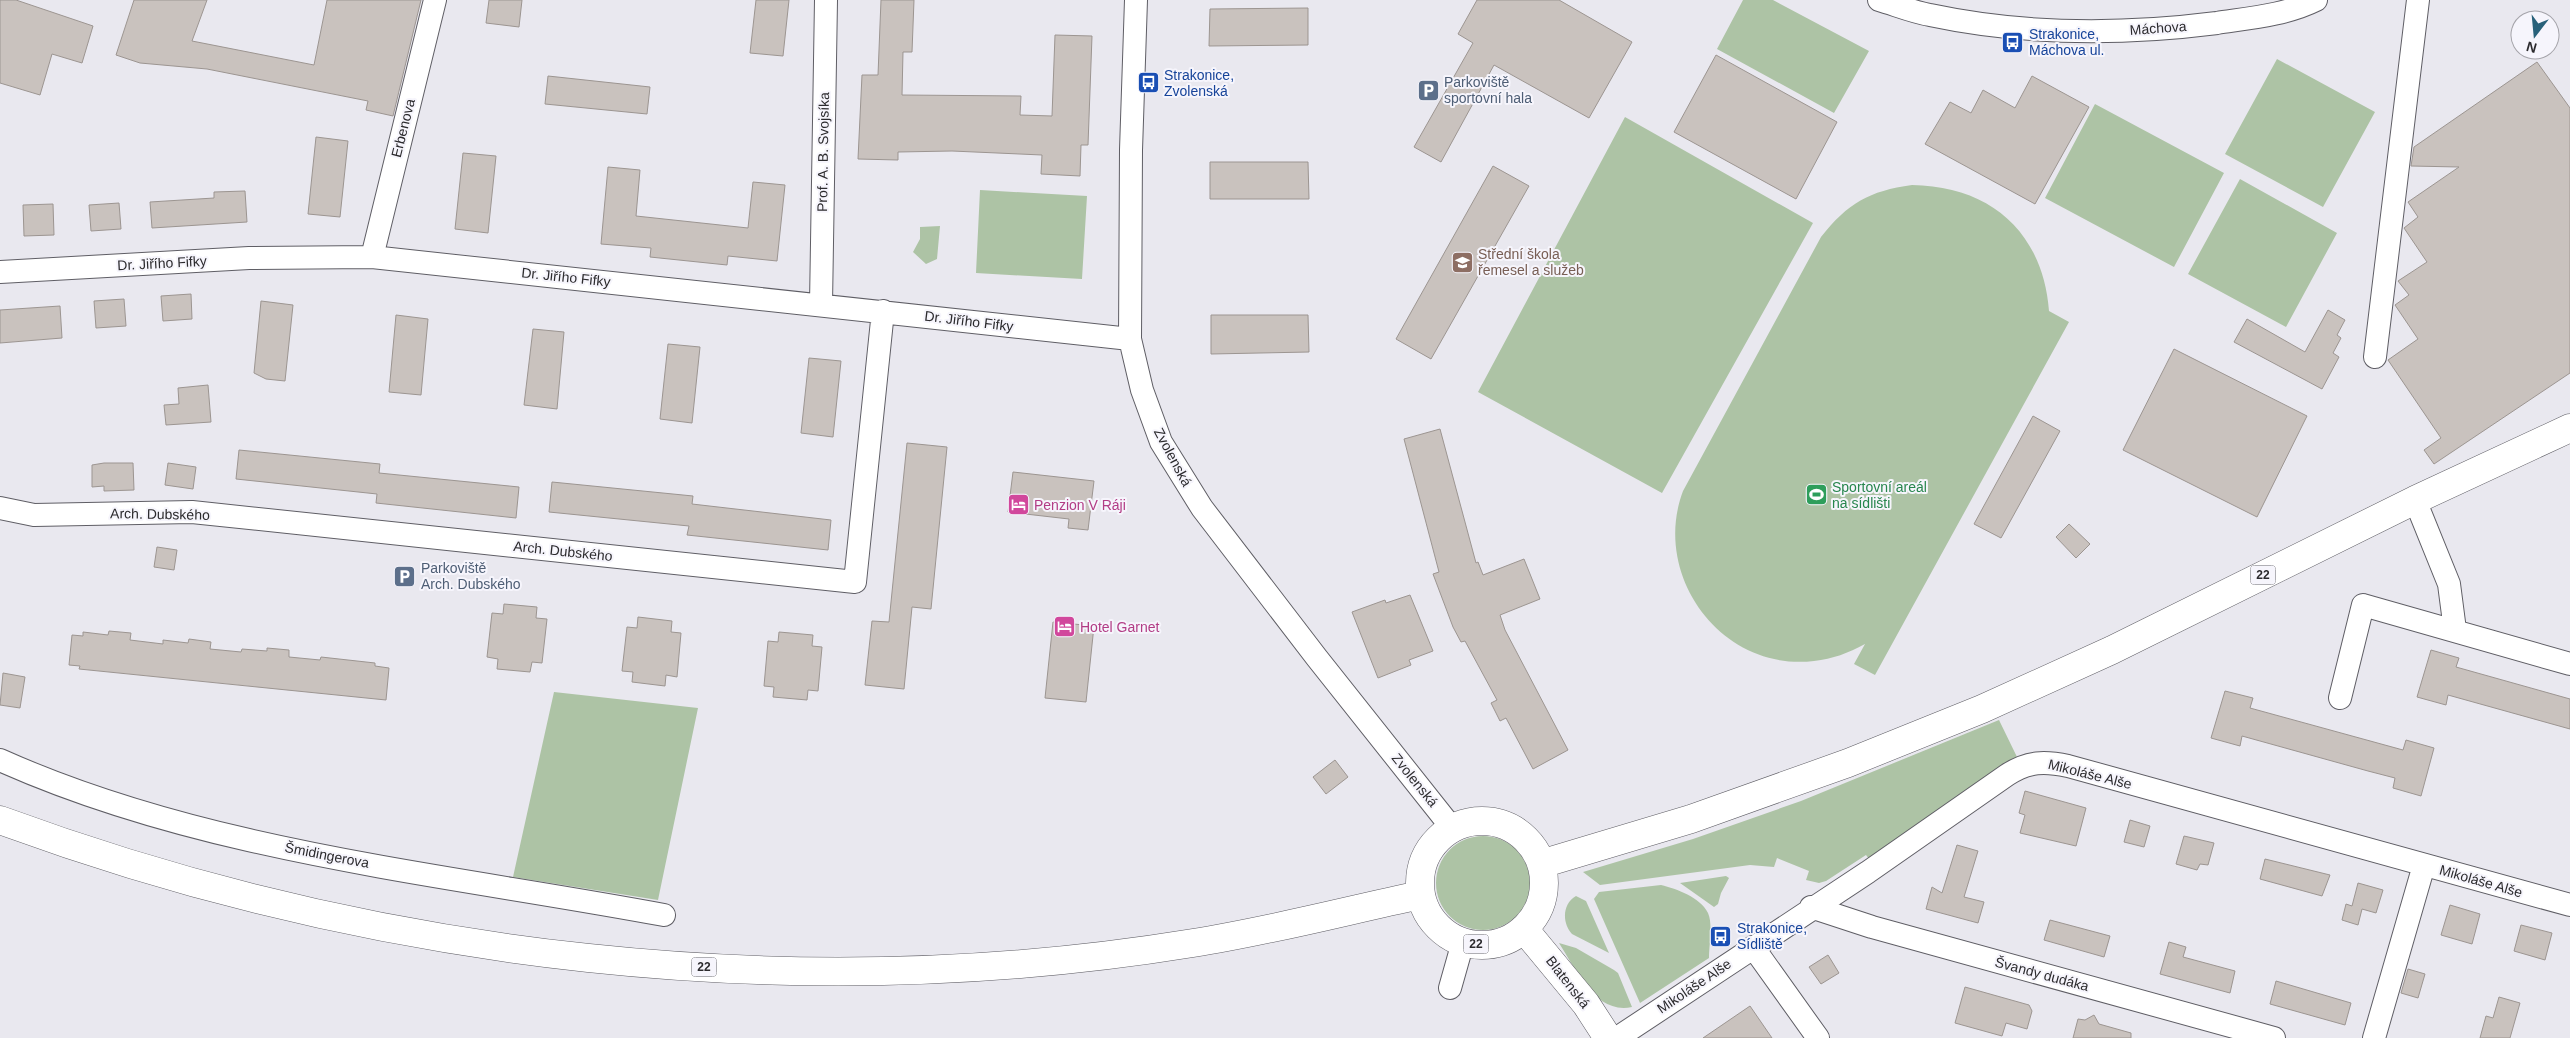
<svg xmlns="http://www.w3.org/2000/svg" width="2570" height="1038" viewBox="0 0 2570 1038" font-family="Helvetica,sans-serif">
<rect width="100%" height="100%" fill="#e9e8ef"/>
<path fill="#adc3a5" d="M1743 0H1773L1869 51 1834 113 1717 49Z
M2277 59 2375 112 2323 207 2225 154Z
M2095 104 2224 173 2174 267 2045 198Z
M1625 117 1813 223 1662 493 1478 392Z
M2240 179 2337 233 2286 327 2188 274Z
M1912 185C1990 186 2043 232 2049 311L2069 322 1875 675 1854 664 1865 644C1848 653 1833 659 1814 661 1722 672 1651 576 1683 491L1821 237C1848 203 1869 191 1912 185Z
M980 190 1087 196 1082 279 976 273Z
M940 226 937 259 926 264 913 252 920 239V227Z
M554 692 698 708 658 900 513 877Z
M1999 720 2017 757 1869 859 1866 855 1826 881 1819 883 1806 880 1809 871 1777 858 1774 867 1750 865 1600 885 1583 872 1693 839 1801 801Z
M1436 883a47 47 0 1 1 94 0a47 47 0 1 1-94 0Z
M1726 876 1729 878 1721 893 1718 904 1714 907 1680 883Z
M1661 885C1677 889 1700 897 1708 913 1713 924 1709 945 1709 958L1640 1003 1594 899 1599 892Z
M1576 896 1586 901 1609 953 1572 934C1562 923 1562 904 1576 896Z
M1559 943 1576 948 1614 970 1618 973 1632 1007C1595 1015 1576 969 1559 943Z"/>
<path fill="#c9c2be" stroke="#9c9591" d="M0 0H16L93 26 82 63 52 54 40 95 0 83Z
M134 0H207L192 41 314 65 327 0H421L393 116 366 110 368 101 207 69 140 63 116 55Z
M489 0H522L519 27 486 23Z
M756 0H789L783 56 750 53Z
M881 0H914L912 52H903L902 95 1021 96 1020 115 1052 116 1055 35 1092 36 1088 145H1081L1080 176 1041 174 1042 155 952 151 898 152V160L858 159 862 75H878Z
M1477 0H1559L1632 42 1589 118 1494 65 1441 162 1414 147 1473 43 1458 34Z
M1308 8V45L1209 46 1210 9Z
M1716 55 1837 122 1796 199 1674 132Z
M2537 62 2570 108V373L2434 464 2424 450 2441 438 2388 360 2418 339 2395 305 2409 295 2398 281 2427 262 2404 228 2418 217 2408 202 2459 167 2411 166 2414 147Z
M548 76 650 87 647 114 545 104Z
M2032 76 2089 107 2035 204 1925 144 1950 102 1971 113 1983 90 2015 108Z
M316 137 348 141 340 217 308 214Z
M463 153 496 156 488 233 455 229Z
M1210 162H1308L1309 199H1210Z
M1493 166 1529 186 1431 359 1396 339Z
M608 167 640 170 636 216 748 228 753 182 785 185 777 261 728 256 727 265 650 257 651 248 601 244Z
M245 191 247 222 152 228 150 202 214 198V192Z
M119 203 121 229 91 231 89 205Z
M53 204 54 235 24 236 23 205Z
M191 294 192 319 163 321 161 296Z
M124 299 126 326 96 328 94 301Z
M261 301 293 305 285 381 266 379 254 373Z
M60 306 62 338 0 343V310Z
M2328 310 2345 320 2337 335 2341 338 2333 353 2339 357 2322 389 2234 342 2247 319 2305 352Z
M396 315 428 319 421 395 389 392Z
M1211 315H1308L1309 352 1211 354Z
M533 329 564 332 557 409 524 405Z
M668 344 700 347 692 423 660 419Z
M2174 349 2307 416 2257 517 2123 450Z
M809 358 841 361 833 437 801 433Z
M208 385 211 422 166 425 164 405 179 404 178 388Z
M2033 416 2060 431 2001 538 1974 524Z
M1440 429 1476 563 1478 562 1483 575 1524 559 1540 599 1500 615 1505 630 1568 750 1533 769 1506 718 1500 721 1491 703 1497 700 1465 641 1461 642 1453 627 1433 574 1439 572 1404 439Z
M907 443 947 447 931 609 912 607 904 689 865 685 872 621 889 622Z
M239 450 380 464 379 473 519 487 516 518 376 503 377 494 236 479Z
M104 463H133L134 490 104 491V486L92 487V465Z
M168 463 196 467 193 489 165 485Z
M1013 472 1094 481 1088 530 1068 528 1069 519 1008 512Z
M552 482 693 496 692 504 831 520 828 550 687 535 689 526 549 512Z
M2069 524 2090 544 2076 558 2056 537Z
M157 547 177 550 174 570 154 567Z
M1410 595 1433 651 1409 660 1411 665 1378 678 1352 612 1385 600 1386 603Z
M504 604 537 607 536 618 547 619 542 663 532 662 530 672 497 669 498 659 487 657 492 613 503 614Z
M638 617 672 621 671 632 681 633 677 677 666 675 665 686 632 682 633 672 622 671 627 627 637 628Z
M1053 622 1094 626 1086 702 1045 698Z
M109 631 131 633 130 640 163 644V640L188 643 189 639 211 642 210 649 241 652 242 649 267 651V648L289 650V657L320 660 321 657 375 663V666L389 668 386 700 79 669 80 666 69 665 72 635 83 636V632L108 635Z
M779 632 813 635 812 646 822 647 818 691 808 690 807 700 773 697 774 687 764 686 768 641 778 642Z
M2431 650 2459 658 2456 667 2570 699V729L2448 695 2446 705 2417 697Z
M3 673 25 677 20 708 0 705Z
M2225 691 2253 698 2250 708 2403 750 2406 740 2434 748 2421 796 2393 788 2395 778 2368 771 2242 736 2240 746 2211 738Z
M1335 760 1348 777 1326 794 1313 777Z
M2025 791 2086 808 2076 846 2020 833 2025 815 2019 813Z
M2130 820 2150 826 2144 847 2124 842Z
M2184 836 2214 843 2208 865 2200 864 2197 870 2176 864Z
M1957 845 1978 851 1964 897 1984 902 1978 923 1926 909 1932 887 1942 893Z
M2265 859 2330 875 2322 896 2260 879Z
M2358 883 2383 890 2376 913 2362 909 2358 925 2342 920 2346 904 2352 906Z
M2450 905 2480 914 2472 944 2441 935Z
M2050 920 2110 936 2104 957 2044 940Z
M2521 925 2552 933 2545 960 2514 951Z
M2169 942 2186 947 2183 957 2235 971 2230 993 2160 974Z
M1828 955 1839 973 1821 984 1809 967Z
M2408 969 2425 974 2418 998 2401 993Z
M2276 981 2351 1003 2345 1025 2270 1004Z
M1965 987 2029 1005 2032 1011 2027 1029 2006 1023 2002 1036 1955 1023Z
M2499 997 2520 1003 2510 1038H2480L2486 1016 2493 1018Z
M1750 1006 1772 1038H1703Z
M2094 1015 2099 1024 2131 1033V1038H2073L2078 1019 2085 1020Z"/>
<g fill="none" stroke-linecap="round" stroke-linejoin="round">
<defs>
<path id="street" d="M1136 0 1131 150 1130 339 1142 390 1161 442 1202 508 1317 658 1452 828
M1879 0C1896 5 1913 12 1930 15 2024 35 2122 35 2217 23 2250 18 2286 15 2316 0
M372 257 435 0
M0 272 249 258 372 257 1130 339
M821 304 826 0
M2375 357 2418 0
M2415 500 2449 584 2455 630
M0 508 34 515 192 512 855 582 883 311
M2340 698 2363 605 2570 664
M0 760C205 852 445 874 664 915
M1811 907 1872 927 2274 1038
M1753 947 1818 1038
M1450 988 1463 942
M1617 1038 1868 872 2007 775C2028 761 2045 761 2068 766L2570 905
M2374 1038 2424 865"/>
<path id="secondary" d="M1524 929 1586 1004 1608 1038"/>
<path id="primary" d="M0 820C378 959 794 1008 1193 943 1270 931 1345 911 1420 895
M1420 883a62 62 0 1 1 124 0a62 62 0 1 1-124 0Z
M1541 864 1691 819 1848 763 1982 709 2112 650 2415 500 2570 428"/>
</defs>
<use href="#street" stroke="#5f5e65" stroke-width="24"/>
<use href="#secondary" stroke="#5f5e65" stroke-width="29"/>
<use href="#primary" stroke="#5f5e65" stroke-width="29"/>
<use href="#street" stroke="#fff" stroke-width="22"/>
<use href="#secondary" stroke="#fff" stroke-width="28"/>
<use href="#primary" stroke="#fff" stroke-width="28"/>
</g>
<defs>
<symbol id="bus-square" viewBox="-11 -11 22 22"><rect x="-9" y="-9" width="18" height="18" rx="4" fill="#1a4fb4" stroke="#f6f5fc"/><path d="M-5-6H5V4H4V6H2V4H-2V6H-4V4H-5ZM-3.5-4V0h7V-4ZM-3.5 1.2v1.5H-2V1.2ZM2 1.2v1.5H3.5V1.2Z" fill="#fff"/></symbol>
<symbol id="parking-square" viewBox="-11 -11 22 22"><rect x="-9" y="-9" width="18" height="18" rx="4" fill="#5c6f8a" stroke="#f6f5fc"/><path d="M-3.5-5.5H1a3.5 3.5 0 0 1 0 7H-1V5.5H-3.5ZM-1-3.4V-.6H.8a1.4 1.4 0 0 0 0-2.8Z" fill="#fff"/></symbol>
<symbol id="school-square" viewBox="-11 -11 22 22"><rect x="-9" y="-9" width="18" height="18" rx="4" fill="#8d6e63" stroke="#f6f5fc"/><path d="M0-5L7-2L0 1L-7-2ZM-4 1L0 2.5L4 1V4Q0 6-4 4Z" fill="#fff"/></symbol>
<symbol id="stadium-square" viewBox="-11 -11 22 22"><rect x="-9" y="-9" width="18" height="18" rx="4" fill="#2e9e5b" stroke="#f6f5fc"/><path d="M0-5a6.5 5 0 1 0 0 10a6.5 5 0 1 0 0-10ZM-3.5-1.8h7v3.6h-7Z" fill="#fff"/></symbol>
<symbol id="hotel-square" viewBox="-11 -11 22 22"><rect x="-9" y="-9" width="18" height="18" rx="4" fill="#d1479c" stroke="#f6f5fc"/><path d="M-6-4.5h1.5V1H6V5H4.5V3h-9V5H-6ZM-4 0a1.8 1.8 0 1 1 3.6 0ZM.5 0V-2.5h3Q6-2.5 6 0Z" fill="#fff"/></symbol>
</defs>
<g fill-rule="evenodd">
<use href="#bus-square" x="2000" y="30" width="25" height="25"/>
<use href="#bus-square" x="1136" y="70" width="25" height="25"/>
<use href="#parking-square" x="1416" y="78" width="25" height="25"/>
<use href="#school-square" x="1450" y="250" width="25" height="25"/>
<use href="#stadium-square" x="1804" y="482" width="25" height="25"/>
<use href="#hotel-square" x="1006" y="492" width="25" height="25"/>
<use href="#parking-square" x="392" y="564" width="25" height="25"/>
<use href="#hotel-square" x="1052" y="614" width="25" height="25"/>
<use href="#bus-square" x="1708" y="924" width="25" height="25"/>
</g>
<g text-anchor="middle" stroke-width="4" stroke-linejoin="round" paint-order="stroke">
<g fill="#f6f5fc" stroke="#69686c" stroke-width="1">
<rect x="2250.5" y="565.5" width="25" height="19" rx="4"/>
<rect x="1463.5" y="934.5" width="25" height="19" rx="4"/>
<rect x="691.5" y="957.5" width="25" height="19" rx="4"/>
</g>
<g font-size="12" font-weight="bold" fill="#2c2b2e">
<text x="2263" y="579">22</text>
<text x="1476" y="948">22</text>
<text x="704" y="971">22</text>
</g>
<g font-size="14" fill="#2c2b2e" stroke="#f6f5fc">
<text transform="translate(2158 28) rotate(-4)" y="5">Máchova</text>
<text transform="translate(403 128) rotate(-76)" y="5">Erbenova</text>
<text transform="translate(823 152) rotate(-89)" y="5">Prof. A. B. Svojsíka</text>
<text transform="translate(162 263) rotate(-3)" y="5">Dr. Jiřího Fifky</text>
<text transform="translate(566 277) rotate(6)" y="5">Dr. Jiřího Fifky</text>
<text transform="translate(969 321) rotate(7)" y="5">Dr. Jiřího Fifky</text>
<text transform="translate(1173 457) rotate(62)" y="5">Zvolenská</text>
<text transform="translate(160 514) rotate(1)" y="5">Arch. Dubského</text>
<text transform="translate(563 551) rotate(6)" y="5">Arch. Dubského</text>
<text transform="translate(2090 774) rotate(14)" y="5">Mikoláše Alše</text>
<text transform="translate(1415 780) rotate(51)" y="5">Zvolenská</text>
<text transform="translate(327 855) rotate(11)" y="5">Šmidingerova</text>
<text transform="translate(2481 881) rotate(16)" y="5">Mikoláše Alše</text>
<text transform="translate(2042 974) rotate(15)" y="5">Švandy dudáka</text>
<text transform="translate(1568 982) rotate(52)" y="5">Blatenská</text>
<text transform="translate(1694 986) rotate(-34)" y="5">Mikoláše Alše</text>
</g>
<g font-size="14" fill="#164399" stroke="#f6f5fc" text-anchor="start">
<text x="2029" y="39">Strakonice,<tspan x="2029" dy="16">Máchova ul.</tspan></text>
<text x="1164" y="80">Strakonice,<tspan x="1164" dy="16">Zvolenská</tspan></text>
<text x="1737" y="933">Strakonice,<tspan x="1737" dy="16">Sídliště</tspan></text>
</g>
<g font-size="14" fill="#4e5e75" stroke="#f6f5fc" text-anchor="start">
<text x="1444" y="87">Parkoviště<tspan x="1444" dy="16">sportovní hala</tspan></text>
<text x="421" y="573">Parkoviště<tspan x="421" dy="16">Arch. Dubského</tspan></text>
</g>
<g font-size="14" fill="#785e54" stroke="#f6f5fc" text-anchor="start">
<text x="1478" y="259">Střední škola<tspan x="1478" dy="16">řemesel a služeb</tspan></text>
</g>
<g font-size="14" fill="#27864d" stroke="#f6f5fc" text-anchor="start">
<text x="1832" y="492">Sportovní areál<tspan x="1832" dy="16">na sídlišti</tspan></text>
</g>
<g font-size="14" fill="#b23c85" stroke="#f6f5fc" text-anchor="start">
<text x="1034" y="510">Penzion V Ráji</text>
<text x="1080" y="632">Hotel Garnet</text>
</g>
</g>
<g transform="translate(2535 35) rotate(196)"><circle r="24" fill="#f6f5fc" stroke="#a5a4aa"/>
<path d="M0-4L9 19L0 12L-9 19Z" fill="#28617a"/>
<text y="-8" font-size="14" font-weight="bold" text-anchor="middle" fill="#2c2b2e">N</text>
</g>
</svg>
